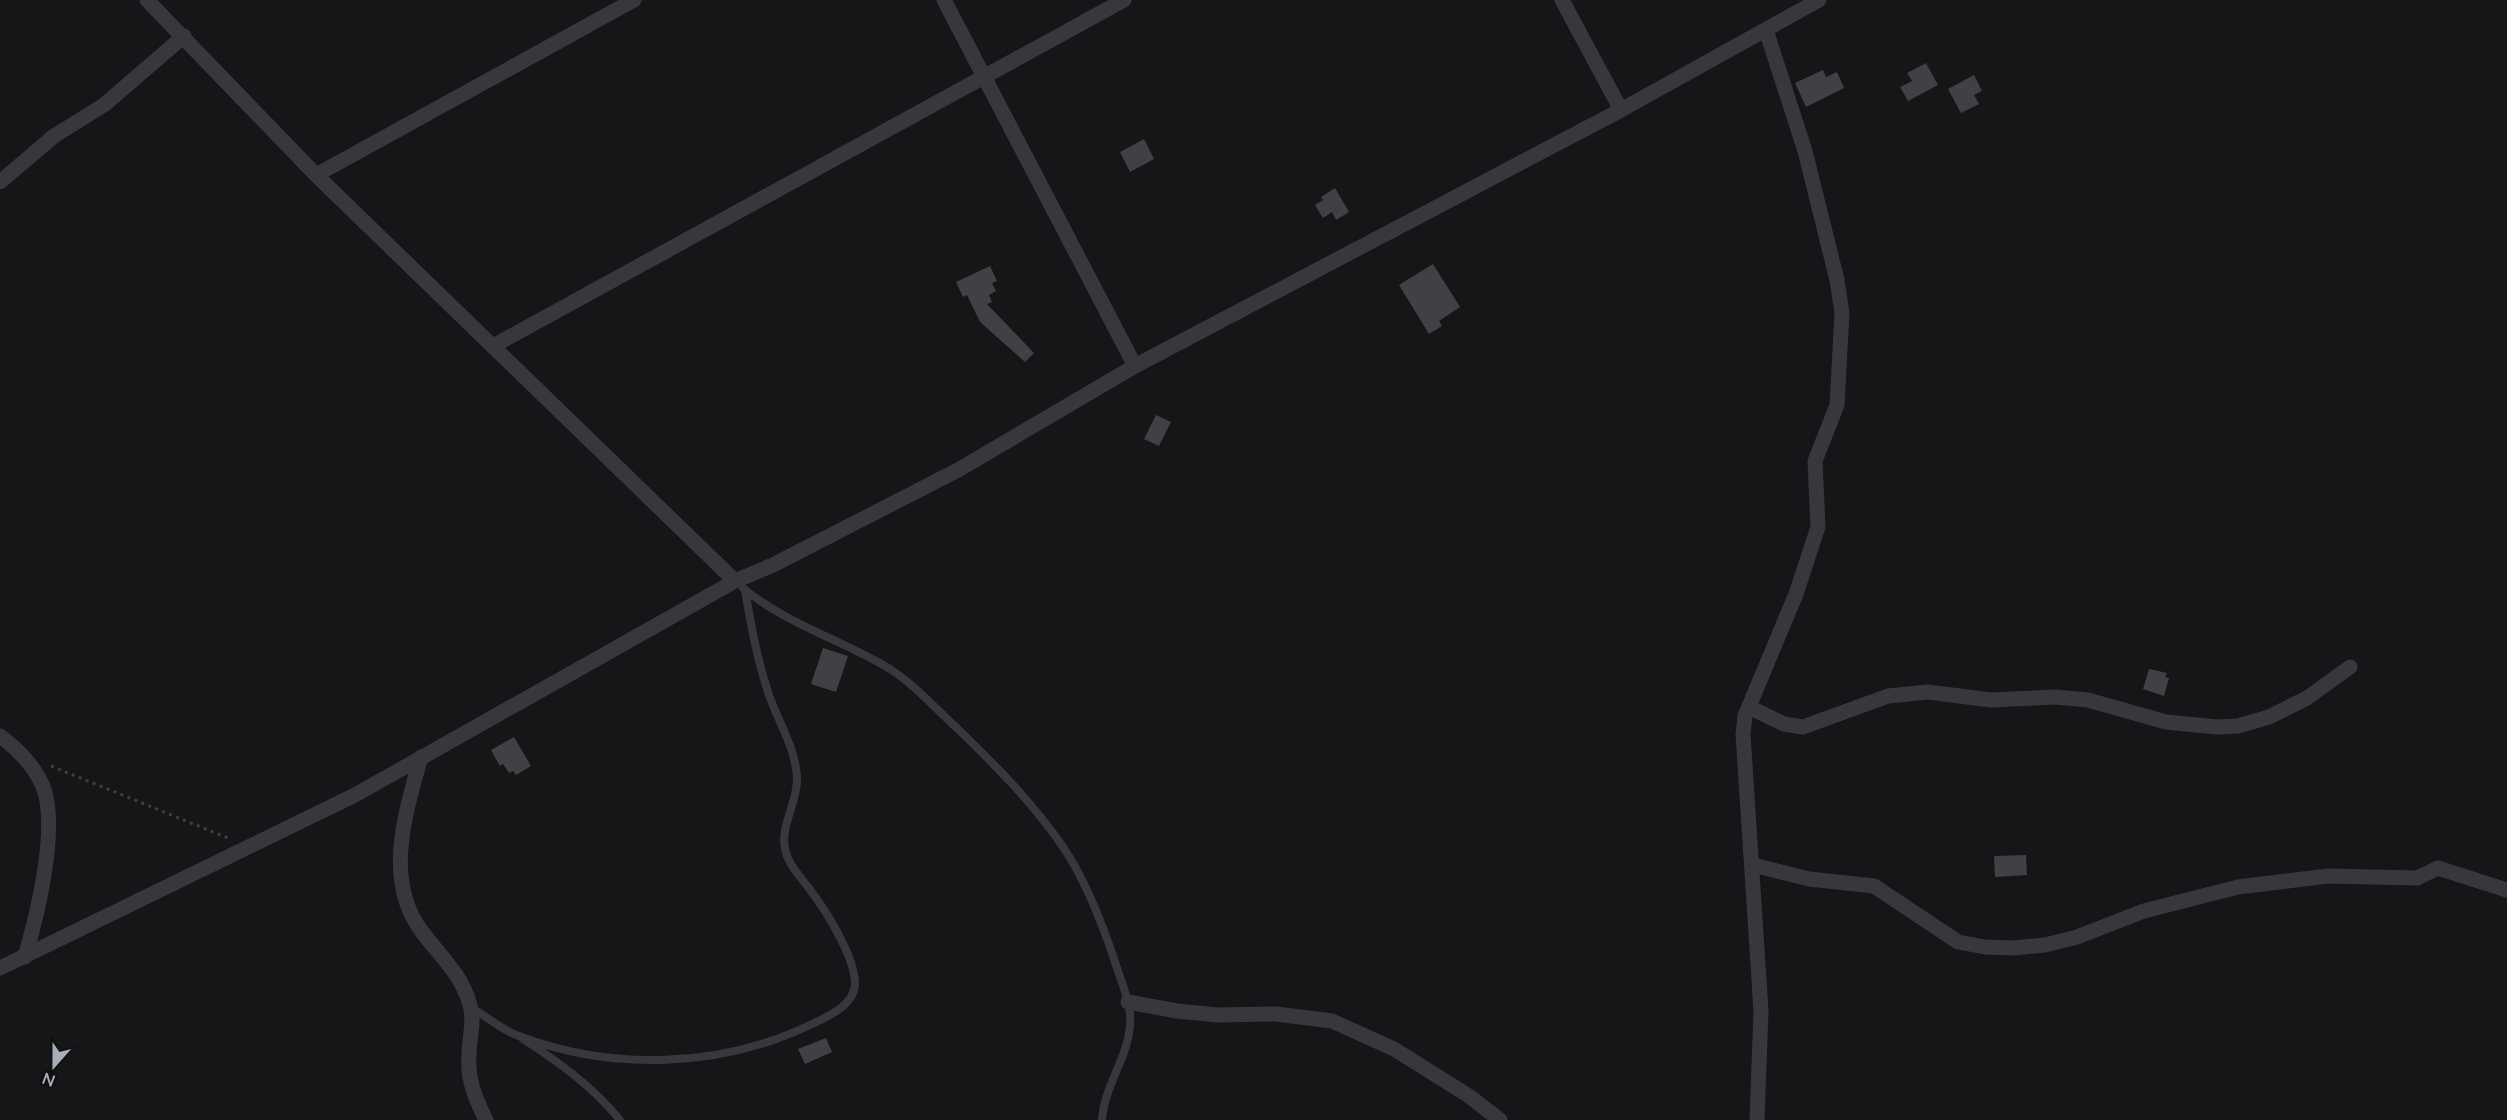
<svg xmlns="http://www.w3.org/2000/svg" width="2507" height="1120" viewBox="0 0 2507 1120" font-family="Lato,sans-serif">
<rect width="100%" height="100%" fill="#161618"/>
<path fill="#404145" d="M1926 63 1938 85 1908 101 1900 87 1912 81 1907 73Z
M1823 70 1826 77 1837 72 1844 88 1806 107 1795 83Z
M1974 75 1982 91 1974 95 1979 104 1961 113 1948 89Z
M1144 139 1154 159 1130 172 1120 152Z
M1335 188 1349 212 1336 220 1332 212 1323 218 1315 205 1323 200 1321 197Z
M1433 264 1460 307 1439 321 1442 326 1429 334 1399 285Z
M990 266 997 281 992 283 996 291 989 295 992 302 987 304 1034 353 1025 362 980 322 967 295 963 297 956 282Z
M1156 415 1171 422 1159 446 1144 439Z
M823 648 848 656 836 692 811 684Z
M2149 669 2167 673 2165 677 2169 678 2164 696 2143 689Z
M514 737 531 766 516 775 513 771 509 773 503 764 500 766 491 750Z
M2026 855 2027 875 1995 877 1994 856Z
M826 1038 832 1052 805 1064 798 1049Z"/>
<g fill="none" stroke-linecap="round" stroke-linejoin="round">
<path stroke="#3d3f44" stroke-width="3" stroke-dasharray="3 4.5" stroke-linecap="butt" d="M51 766 228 838"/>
<path stroke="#37383d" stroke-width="8" d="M743 588C786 624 842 640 890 669 915 685 936 709 958 729 996 766 1033 803 1063 847 1087 882 1104 928 1117 968 1122 983 1129 999 1130 1015 1133 1052 1104 1084 1102 1120
M472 1008C487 1017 502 1030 519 1036 612 1071 720 1068 810 1025 827 1017 854 1006 855 984 855 956 825 909 808 887 799 875 788 864 785 849 780 825 798 802 797 778 796 748 777 720 768 692 757 659 751 625 745 590
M523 1039C560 1063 592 1086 620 1120"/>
<path stroke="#37383d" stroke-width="15" d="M147 0 316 175 735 581
M944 0 1135 366
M1562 0 1621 110
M316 175 634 0
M0 182 54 136 104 105 184 36
M493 346 1124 0
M1749 707 1784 724 1803 727 1888 696 1928 692 1991 700 2056 697 2088 700 2166 722 2217 727 2238 726 2269 717 2307 698 2350 667
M0 736C18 749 32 763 42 784 60 824 37 916 25 957
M421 757C405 814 383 882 423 933 441 957 462 975 470 1005 475 1021 469 1039 469 1055 467 1079 475 1098 486 1120
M1753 865 1809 879 1874 886 1958 942 1985 947 2013 948 2045 945 2077 937 2144 911 2238 887 2328 876 2417 878 2438 868 2507 890
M0 968 355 795 735 581 773 565 958 470 1135 366 1621 110 1819 0
M1128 1002 1177 1011 1218 1015 1276 1014 1332 1021 1394 1049 1469 1096 1500 1120
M1757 1120 1761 1011 1743 734 1745 716 1796 594 1818 527 1815 461 1837 405 1842 313 1837 280 1805 151 1766 30"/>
</g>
<g transform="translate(54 1066) rotate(201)" stroke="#111113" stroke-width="4.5" paint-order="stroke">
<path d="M0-4.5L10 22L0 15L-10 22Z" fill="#a8adb8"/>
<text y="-9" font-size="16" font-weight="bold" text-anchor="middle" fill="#a8adb8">N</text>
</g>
</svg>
